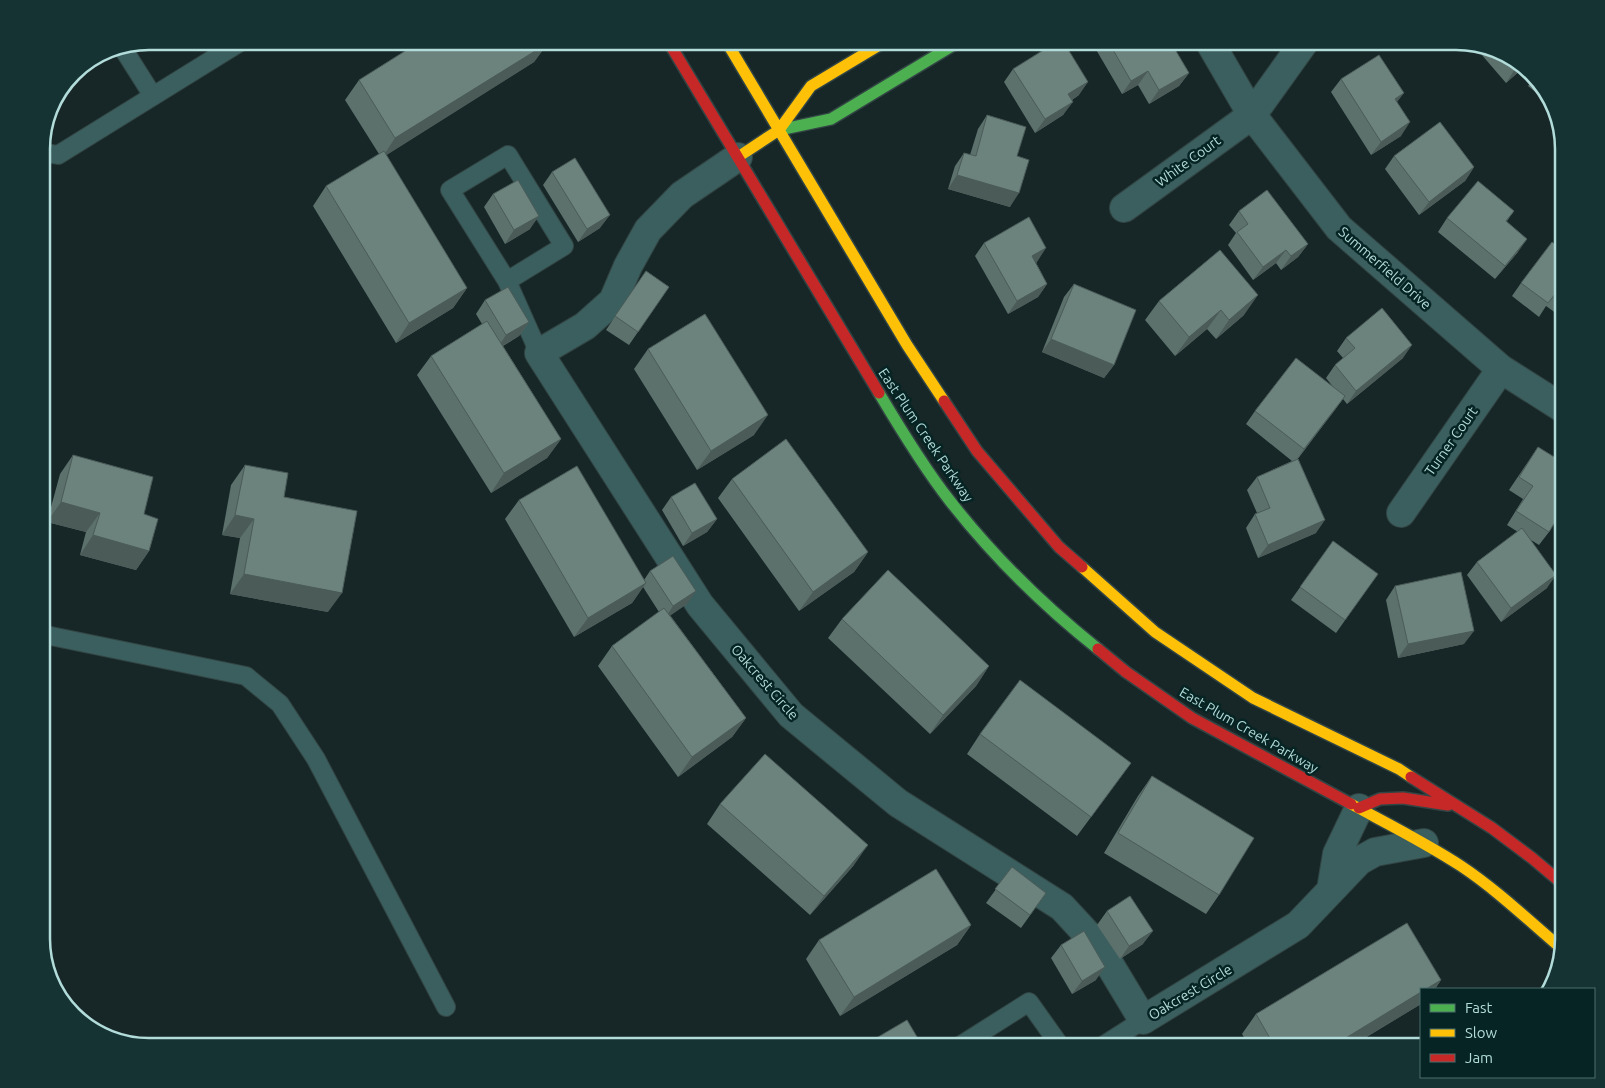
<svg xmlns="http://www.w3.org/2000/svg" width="1605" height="1088" viewBox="0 0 1605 1088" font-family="Ubuntu,sans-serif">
<rect width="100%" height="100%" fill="#172727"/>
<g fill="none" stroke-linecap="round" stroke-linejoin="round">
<defs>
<path id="lane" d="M122 47 153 96
M41 152 58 155 242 41
M507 281 564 246 508 155 450 190 507 281 539 353
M41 634 246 676 280 704 316 759 446 1007
M958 1047 1029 1002 1061 1047
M1101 1047 1143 1020"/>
<path id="street" d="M1209 41 1252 115 1339 228 1501 369 1564 409
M738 157 682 195 648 230 628 266 613 301 585 326 539 353 700 605 791 715 898 803 1062 907 1099 947 1143 1020 1298 925 1359 861 1375 852 1424 843
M1124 208 1252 115 1305 41
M1401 513 1501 369
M1331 890 1337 854 1359 808"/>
<path id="fast" d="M779 130 831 119 960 41
M879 393C901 430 924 468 950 501 993 556 1044 606 1098 649"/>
<path id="slow" d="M726 41 907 345 944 401
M738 157 779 130 811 86 886 41
M1082 567 1155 632 1253 698 1399 769 1411 777
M1351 804C1388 824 1426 843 1461 866 1497 890 1528 920 1561 948"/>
<path id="jam" d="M668 41 879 393
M944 401 977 451 1059 547 1082 567
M1098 649 1126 672 1192 718 1351 804
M1411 777 1492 828 1532 858 1564 885
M1359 808 1380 799 1403 798 1448 805"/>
</defs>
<use href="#lane" stroke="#324544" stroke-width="20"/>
<use href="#street" stroke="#324544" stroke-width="30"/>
<use href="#fast" stroke="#324544" stroke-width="14"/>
<use href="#slow" stroke="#324544" stroke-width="14"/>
<use href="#jam" stroke="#324544" stroke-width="14"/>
<use href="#lane" stroke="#3b5f5e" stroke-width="18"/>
<use href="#street" stroke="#3b5f5e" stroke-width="28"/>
<use href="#fast" stroke="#4caf50" stroke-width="11"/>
<use href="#slow" stroke="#ffc107" stroke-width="11"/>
<use href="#jam" stroke="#c62828" stroke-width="11"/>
</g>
<path fill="#5c706c" d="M1091 41H1170L1189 73 1179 86 1149 104 1138 85 1122 94Z
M548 43 534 62 386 155 467 288 453 308 396 343 313 206 326 186 379 154 345 100 359 80Z
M1475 47 1516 60 1523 68 1506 83Z
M1013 69 1079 95 1072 100 1063 115 1035 133 1004 82Z
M1341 79 1397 103 1401 136 1371 155 1331 92Z
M1533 79 1553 101 1554 107 1528 86Z
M987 115 1017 156 1010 207 948 189 955 166 964 153 970 155 978 129Z
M1394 156 1474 167 1465 181 1419 215 1385 169Z
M552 172 600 228 578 242 543 185Z
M493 194 530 229 505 244 484 207Z
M1239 211 1308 244 1298 257 1281 270 1276 263 1253 280 1228 245 1236 233 1229 225Z
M1514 211 1507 221 1518 252 1495 279 1438 232 1447 218Z
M984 243 1037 262 1036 263 1047 284 1038 297 1008 314 975 256Z
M1220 250 1244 315 1216 339 1207 329 1175 356 1145 320 1159 301Z
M1564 251V319L1546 306 1539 317 1512 296 1521 283Z
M646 271 669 287 629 345 606 330Z
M1074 284 1114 365 1104 378 1042 352 1064 297Z
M485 300 529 322 519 336 503 346 561 439 547 458 491 493 417 375 431 356 482 324 476 314Z
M1346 338 1403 358 1347 404 1343 399 1297 460 1316 533 1258 558 1246 528 1255 514 1257 513 1247 490 1257 477 1292 461 1246 424 1255 411 1334 388 1326 378 1335 365 1343 358 1337 351Z
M648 349 754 435 697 470 634 369Z
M1538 447 1549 532 1539 545 1531 540 1547 588 1501 622 1467 575 1477 562 1518 532 1507 525 1523 499 1509 490Z
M73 455 144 514 149 551 136 570 80 555 86 532 47 522 60 474Z
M245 465 284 497 328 612 230 594 240 538 222 535 231 485Z
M732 479 868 552 854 572 799 611 718 498Z
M671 497 717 519 707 532 683 546 662 510Z
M519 500 644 580 650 571 687 604 670 615 746 718 732 737 678 777 598 666 612 646 659 612 643 587 632 603 574 637 505 519Z
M1333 541 1378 574 1336 633 1291 600Z
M1395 586 1464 644 1398 658 1386 600Z
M842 619 989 666 976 686 930 734 828 638Z
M980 734 1131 763 1077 836 967 754Z
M1152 776 1219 895 1206 914 1104 853 1138 796Z
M720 804 854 865 810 915 707 824Z
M1012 867 1046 893 1021 928 986 903Z
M1107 911 1143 944 1120 959 1097 925Z
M971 925 957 945 840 1016 806 959 819 940Z
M1061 945 1096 980 1072 994 1051 958Z
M1441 980 1435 989H1421V1004L1350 1047H1250L1242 1034 1256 1014Z
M390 1040 425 1047H385Z"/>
<path fill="#4b5b58" d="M548 43 534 62 382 158 395 138Z
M1521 65 1523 68 1506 83 1515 69Z
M1148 71 1138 85 1122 94 1131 81Z
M1189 73 1179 86 1149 104 1159 90Z
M1088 82 1079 95 1059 108 1068 94Z
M1404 93 1394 106 1395 99Z
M1073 102 1063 115 1035 133 1045 119Z
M1410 122 1401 136 1371 155 1381 142Z
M1474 167 1465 181 1419 215 1429 202Z
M957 175 1019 193 1010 207 948 189Z
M610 215 600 228 578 242 587 229Z
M539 216 530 229 505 244 514 230Z
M1527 239 1518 252 1495 279 1505 266Z
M1308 244 1298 257 1281 270 1291 256Z
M1046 248 1037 262 1023 270 1032 256Z
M1286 250 1276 263 1253 280 1263 267Z
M1047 284 1038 297 1008 314 1017 301Z
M467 288 453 308 396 343 409 323Z
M1258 295 1244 315 1216 339 1229 320Z
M1221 310 1207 329 1175 356 1189 337Z
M529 322 519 336 497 349 506 335Z
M1051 339 1114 365 1104 378 1042 352Z
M1412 345 1403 358 1347 404 1356 391Z
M1345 396 1335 410 1294 463 1304 449Z
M768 415 754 435 697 470 711 451Z
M561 439 547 458 491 493 504 473Z
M61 502 100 513 86 532 47 522Z
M235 515 254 519 240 538 222 535Z
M717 519 707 532 683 546 692 533Z
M1325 520 1316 533 1258 558 1268 545Z
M93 535 149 551 136 570 80 555Z
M868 552 854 572 799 611 813 592Z
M244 574 342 593 328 612 230 594Z
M1556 575 1547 588 1501 622 1511 608Z
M646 583 632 603 574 637 588 618Z
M696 591 687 604 664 620 673 606Z
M1474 631 1464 644 1398 658 1408 644Z
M989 666 976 686 930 734 943 715Z
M746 718 732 737 678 777 692 757Z
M868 845 854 865 810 915 824 896Z
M971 925 957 945 840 1016 854 997Z
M1153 931 1143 944 1120 959 1129 946Z
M1105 967 1096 980 1072 994 1082 981Z
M1441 980 1435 989H1426Z
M1421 992V1004L1350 1047H1331Z"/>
<path fill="#6b827d" stroke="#4b5b58" d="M421 41H547L548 43 395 138 359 80Z
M1058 41H1063L1088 82 1068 94 1073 102 1045 119 1013 69Z
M1108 41H1170L1189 73 1159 90 1148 71 1131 81Z
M1379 55 1404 93 1395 99 1410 122 1381 142 1341 79Z
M1503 56 1516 60 1521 65 1515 69Z
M987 115 1026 127 1017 156 1029 160 1019 193 957 175 964 153 976 156Z
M1440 122 1474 167 1429 202 1394 156Z
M384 151 467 288 409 323 326 186Z
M575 158 610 215 587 229 552 172Z
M518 180 539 216 514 230 493 194Z
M1478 181 1514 211 1506 221 1527 239 1505 266 1447 218Z
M1267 190 1308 244 1291 256 1286 250 1263 267 1237 232 1248 224 1239 211Z
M1029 217 1046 248 1032 256 1047 284 1017 301 984 243Z
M1552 242 1564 251V299L1556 293 1548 303 1521 283Z
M1220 250 1258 295 1229 320 1221 310 1189 337 1159 301Z
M646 271 669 287 638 332 615 316Z
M1074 284 1136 310 1114 365 1051 339Z
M508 287 529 322 506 335 485 300Z
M1382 308 1412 345 1356 391 1335 365 1355 348 1346 338Z
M705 314 768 415 711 451 648 349Z
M487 321 561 439 504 473 431 356Z
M1296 358 1345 396 1304 449 1255 411Z
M786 439 868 552 813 592 732 479Z
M1538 447 1564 463V507L1549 532 1516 511 1533 486 1519 477Z
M73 455 153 477 144 514 158 519 149 551 93 535 100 513 61 502Z
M1298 459 1325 520 1268 545 1255 514 1270 508 1257 477Z
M245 465 288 473 284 497 357 511 342 593 244 574 254 519 235 515Z
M577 466 646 583 588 618 519 500Z
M695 483 717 519 692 533 671 497Z
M1522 528 1556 575 1511 608 1477 562Z
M1333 541 1378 574 1345 620 1300 587Z
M673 556 696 591 673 606 650 571Z
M888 570 989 666 943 715 842 619Z
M1461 572 1474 631 1408 644 1395 586Z
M664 608 746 718 692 757 612 646Z
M1020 680 1131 763 1091 817 980 734Z
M765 754 868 845 824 896 720 804Z
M1152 776 1254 838 1219 895 1118 833Z
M1012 867 1046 893 1030 915 995 889Z
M936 869 971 925 854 997 819 940Z
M1130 896 1153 931 1129 946 1107 911Z
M1407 923 1441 980 1426 989H1421V992L1331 1047H1275L1256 1014Z
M1084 931 1105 967 1082 981 1061 945Z
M907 1020 923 1047H861Z
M390 1040 425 1047H389Z"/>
<g text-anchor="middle" stroke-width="5" stroke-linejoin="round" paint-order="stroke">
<g font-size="14" fill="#b2dcda" stroke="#062423">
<text transform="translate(1188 161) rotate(-36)" y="5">White Court</text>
<text transform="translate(1385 268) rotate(41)" y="5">Summerfield Drive</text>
<text transform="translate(926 435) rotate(56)" y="5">East Plum Creek Parkway</text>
<text transform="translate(1451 441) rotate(-55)" y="5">Turner Court</text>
<text transform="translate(765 682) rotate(49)" y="5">Oakcrest Circle</text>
<text transform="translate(1249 730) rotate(30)" y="5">East Plum Creek Parkway</text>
<text transform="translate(1190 992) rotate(-31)" y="5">Oakcrest Circle</text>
</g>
</g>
<path d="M0 0H1605V1088H0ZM149 50H1456A99 99 0 0 1 1555 149V939A99 99 0 0 1 1456 1038H149A99 99 0 0 1 50 939V149A99 99 0 0 1 149 50Z" fill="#143332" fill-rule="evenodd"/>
<path fill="none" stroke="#b2dcda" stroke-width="2.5" d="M149 50H1456A99 99 0 0 1 1555 149V939A99 99 0 0 1 1456 1038H149A99 99 0 0 1 50 939V149A99 99 0 0 1 149 50Z"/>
<rect x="1420" y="988" width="175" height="90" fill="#062423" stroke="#4b6e6c"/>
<rect x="1430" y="1004" width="25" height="8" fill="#4caf50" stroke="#4b6e6c"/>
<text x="1465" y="1013" font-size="15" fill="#b2dcda">Fast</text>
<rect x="1430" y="1029" width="25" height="8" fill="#ffc107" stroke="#4b6e6c"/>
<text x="1465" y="1038" font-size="15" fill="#b2dcda">Slow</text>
<rect x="1430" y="1054" width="25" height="8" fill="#c62828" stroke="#4b6e6c"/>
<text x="1465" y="1063" font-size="15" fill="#b2dcda">Jam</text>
</svg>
